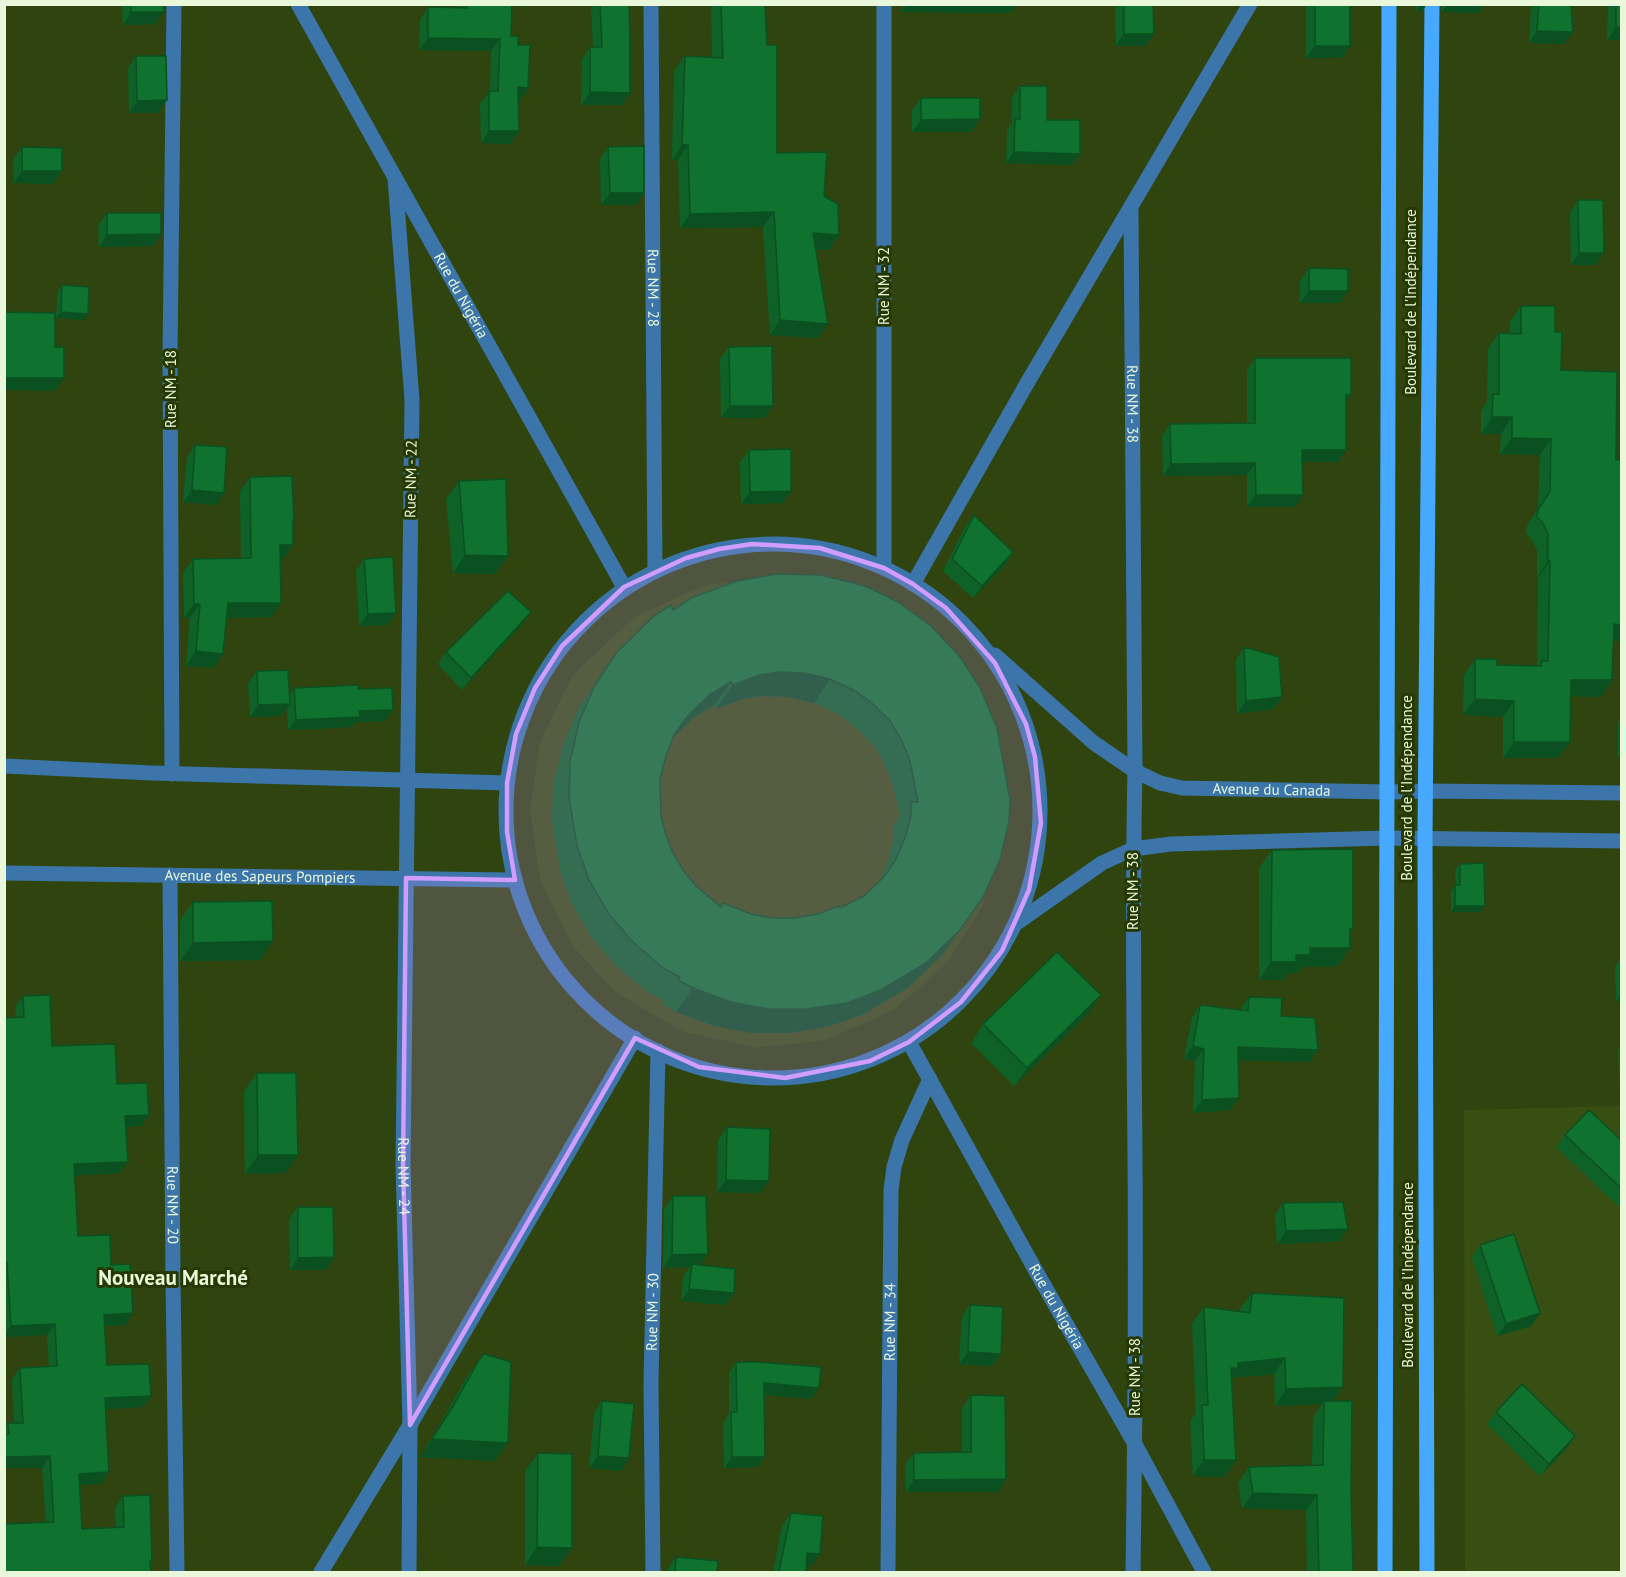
<svg xmlns="http://www.w3.org/2000/svg" width="1626" height="1577" viewBox="0 0 1626 1577" font-family="'PT Sans',sans-serif">
<rect width="100%" height="100%" fill="#304410"/>
<path fill="#384f13" d="M781 578 1000 834 983 905 947 963 894 1010 823 1041 756 1047 684 1032 615 992 572 945 540 879 530 810 540 742 573 675 634 617 705 585Z
M1621 1106V1572H1465L1464 1110Z"/>
<g fill="none" stroke-linecap="round" stroke-linejoin="round">
<g stroke="#3b75a9" stroke-width="15">
<path id="s1" d="M298 4 624 587"/>
<path id="s2" d="M651 4 655 570"/>
<path id="s3" d="M395 178 412 400 403 1165 410 1425 409 1572"/>
<path id="s4" d="M1131 209 1135 771C1132 899 1134 1028 1135 1156 1136 1295 1135 1434 1133 1572"/>
<circle cx="773" cy="811" r="267"/>
<path d="M884 568V4"/>
<path d="M913 584 1026 385 1250 4"/>
<path id="s5" d="M995 655 1094 743 1135 771 1160 783 1182 788 1388 792 1425 791 1622 793"/>
<path d="M4 766 152 773 507 783"/>
<path d="M172 774 170 357 174 4"/>
<path id="s6" d="M4 873 515 880"/>
<path id="s7" d="M170 875 173 1278 177 1572"/>
<path d="M1018 922 1102 863 1133 849 1171 844 1387 838 1622 841"/>
<path id="s8" d="M909 1042 1037 1273 1135 1444 1204 1572"/>
<path d="M321 1572 410 1425 635 1038"/>
<path id="s9" d="M653 1572 651 1384 658 1051"/>
<path id="s10" d="M888 1572 891 1190 894 1167 902 1140 930 1079"/>
</g>
<path stroke="#47a9fd" stroke-width="15" d="M1385 1572 1389 4
M1427 1572 1425 839 1432 4"/>
</g>
<path fill="#0e6228" fill-rule="evenodd" d="M122 4H164L155 24 123 25Z
M458 4H512L511 36 518 45 528 88 520 100H518L519 131 510 144 481 143 480 104 490 91 491 51 419 50 420 20 428 7 458 8Z
M591 4H629L630 93 622 105H581L582 59 590 47H593Z
M711 4H765L767 45 777 153 824 196 829 250 816 249 828 324 818 338 770 335 763 227 680 228 678 160H672L674 71 685 56 712 57Z
M903 4H1017L1011 13 902 12Z
M1115 4H1153L1145 46H1116Z
M1306 4H1350V46L1342 58H1306Z
M1416 4H1427L1422 11H1416Z
M1441 4H1485L1479 13 1442 12Z
M1531 4H1571L1564 44 1529 43Z
M1608 4H1622V40H1607Z
M136 56 158 113H129L128 69Z
M1020 86 1047 120 1080 154 1072 165 1006 163 1007 130 1012 123V98Z
M921 98 980 119 971 132H912V110Z
M22 147 53 184 14 183 13 160Z
M608 147 636 205H601L600 159Z
M1578 200 1595 265H1571L1570 213Z
M107 213 161 234 153 246 99 247 98 226Z
M1309 268 1340 303H1300V281Z
M62 285 83 320 56 318 58 291Z
M1521 306 1555 332 1561 370 1616 460H1622V641H1613L1612 680 1601 697 1570 696 1558 758H1503V717L1463 715 1464 675 1475 659 1497 665 1537 666 1538 578H1537V550L1531 539 1526 533 1527 526 1538 508 1540 455 1500 454 1501 434H1481V411L1487 402 1488 349 1499 333H1510V322Z
M729 347 773 406 764 418H721L720 359Z
M1255 358 1346 402V450L1338 462H1303L1295 507H1247V475L1163 476 1162 436 1170 424 1247 423V370Z
M195 445 216 505 183 502 187 457Z
M749 450 783 503 741 504 740 462Z
M250 477 294 521 293 522V545L283 559H281L271 617 226 618 223 654 213 668 186 666 190 618H184L183 573 193 559 241 558 240 491Z
M459 481 508 556 495 574 453 573 446 499Z
M974 515 1013 552 1005 565 973 598 943 571 965 527Z
M364 559 396 613 387 625 359 626 356 571Z
M898 602 942 955 909 987 864 1014 830 1026 790 1033H751L714 1026 676 1012 662 1004 664 1001 646 991 616 966 592 938 572 904 560 869 552 821 553 786 563 746 578 709 617 652 673 610ZM763 696 788 697 814 703 840 715 856 728 874 746 884 763 893 785 900 817 894 825V840L888 862 880 881 864 896 840 908 794 918H772L721 906 696 886 683 870 672 851 665 832 661 816 660 779 666 756 673 738 692 719 714 705 716 709 742 699Z
M522 624 462 690 438 664 446 652Z
M1244 647 1282 697 1273 709 1237 714 1236 660Z
M257 671 290 695 294 688 358 689 393 710 385 721 356 722 352 727 288 730 287 708 281 716 250 717 248 683Z
M1622 717V757H1618V722Z
M1272 850 1353 928 1350 933V948L1337 966 1302 967 1297 973H1288L1283 980H1259V868Z
M1460 864 1481 912H1451V891L1456 885 1455 870Z
M193 902 260 960 180 961V920Z
M1622 958V1001H1616L1615 966Z
M23 996 52 1046 117 1084 141 1126 126 1127 120 1173 75 1175 78 1236 111 1265 133 1313 125 1325 104 1326 107 1365 151 1396 143 1407 105 1409 109 1472 101 1484H80L82 1529 116 1527 115 1508 123 1496 152 1561 151 1564 46 1522 42 1468H4V1429L8 1423H14L12 1379 20 1368 49 1367 47 1335 4 1337V1018L16 1017 15 1007Z
M1249 997 1281 1016 1318 1050 1309 1062 1238 1060 1230 1110 1193 1113 1195 1061 1184 1059 1192 1018 1200 1005 1240 1010Z
M1088 1014 1014 1086 971 1043 983 1024Z
M1622 1045V1090H1620L1618 1050Z
M257 1073 285 1173 245 1174 244 1091Z
M727 1127 760 1193 717 1192 718 1140Z
M1565 1135 1622 1141V1202L1618 1206 1556 1147Z
M673 1196 700 1265 734 1293 725 1305 681 1301 683 1277 690 1267 663 1268 664 1209Z
M1283 1203 1339 1241 1277 1244 1275 1215Z
M298 1207 334 1257 326 1270H290L289 1219Z
M1480 1245 1540 1313 1531 1326 1497 1336 1472 1257Z
M1252 1293 1343 1387 1333 1401 1351 1492 1353 1572H1307L1306 1510 1242 1508 1238 1483 1249 1467 1312 1465 1313 1417 1322 1404 1275 1406 1274 1374 1231 1378 1225 1477 1193 1476 1190 1421 1196 1413 1192 1323 1204 1307 1240 1312V1309Z
M970 1305 992 1366 959 1364 962 1317Z
M479 1360 495 1461 420 1457 440 1424 466 1378Z
M736 1362 819 1388 811 1399 764 1395 765 1457 757 1467 724 1468 723 1423 729 1414V1373Z
M971 1395 1006 1479 998 1492H906L905 1465 914 1453 962 1452V1408Z
M602 1401 629 1458 621 1471 589 1468 594 1414Z
M1496 1412 1575 1436 1567 1448 1540 1476 1487 1424Z
M538 1453 559 1566 525 1565V1471Z
M791 1513 811 1566H806V1572H773L782 1526Z
M676 1557 717 1572H667L668 1569Z"/>
<path fill="#0b5021" d="M907 4H1017L1011 13 902 12Z
M1420 4H1427L1422 11H1416Z
M1447 4H1485L1479 13 1442 12Z
M131 12H164L155 24 123 25Z
M1616 27 1622 28V40H1607Z
M1537 31 1573 32 1564 44 1529 43Z
M1124 34H1154L1145 46H1116Z
M428 38 500 39 491 51 419 50Z
M1315 46H1350L1342 58H1306Z
M518 87 528 88 520 100 510 99Z
M590 92 630 93 622 105H581Z
M167 100 158 113H129L137 101Z
M980 119 971 132H912L921 120Z
M489 131H519L510 144 481 143Z
M682 145H688L678 160H672Z
M1014 152 1080 154 1072 165 1006 163Z
M22 171H62L53 184 14 183Z
M610 193H644L636 205H601Z
M774 212 763 227 680 228 690 214Z
M813 233 839 235 829 250 803 248Z
M161 234 153 246 99 247 107 235Z
M1579 253H1604L1595 265H1571Z
M1309 291H1348L1340 303H1300Z
M61 312 88 314 83 320 56 318Z
M780 320 828 324 818 338 770 335Z
M4 378H64L55 391 4 390Z
M1346 395H1351L1342 407Z
M730 406H773L764 418H721Z
M1492 417H1512L1501 434H1481Z
M1512 438 1551 439 1540 455 1500 454Z
M1302 450H1346L1338 462H1294Z
M1255 463 1247 475 1163 476 1171 464Z
M192 490 224 493 216 505 183 502Z
M791 491 783 503 741 504 750 492Z
M1256 495H1303L1295 507H1247Z
M280 545H293L283 559H270Z
M1013 552 1005 565 973 598 982 586Z
M465 555 508 556 495 574 453 573Z
M1548 561H1550L1538 578H1537Z
M228 603H281L271 617 218 618Z
M194 604H200L190 618H184Z
M531 612 522 624 462 690 471 678Z
M396 613 387 625 359 626 368 614Z
M1614 624 1622 625V641H1602Z
M196 651 223 654 213 668 186 666Z
M780 672 805 673 830 679 814 703 788 697 763 696 742 699 716 709 733 685 759 675Z
M1571 680H1612L1601 697 1559 696Z
M731 682 714 705 692 719 669 742 686 718 709 695Z
M1282 697 1273 709 1237 714 1246 701Z
M1475 699 1514 701 1503 717 1463 715Z
M290 704 281 716 250 717 258 705Z
M393 710 385 721 356 722 352 727 288 730 296 720 359 711Z
M1514 742H1570L1558 758H1503Z
M982 899 942 955 909 987 864 1014 830 1026 790 1033H751L714 1026 676 1012 693 988Z
M1455 906H1485L1481 912H1451Z
M273 941 260 960 180 961 193 943Z
M1310 948H1350L1337 966 1302 967 1297 973H1288L1283 980H1259L1271 962 1296 955Z
M1622 992V1001H1616Z
M1101 995 1088 1014 1014 1086 1027 1068Z
M1193 1046 1204 1049 1195 1061 1184 1059Z
M1238 1047 1318 1050 1309 1062 1229 1060Z
M1239 1098 1230 1110 1193 1113 1202 1100Z
M149 1115 141 1126 117 1127 125 1116Z
M258 1155H298L285 1173 245 1174Z
M128 1162 120 1173 67 1176 74 1164Z
M726 1180 769 1181 760 1193 717 1192Z
M1348 1229 1339 1241 1277 1244 1286 1231Z
M708 1254 700 1266 692 1264 690 1267 663 1268 672 1255Z
M334 1257 326 1270H290L298 1258Z
M689 1289 734 1293 725 1305 681 1301Z
M133 1313 125 1325 96 1326 104 1315Z
M1540 1313 1531 1326 1497 1336 1506 1324Z
M55 1324 47 1335 4 1337V1335L11 1326Z
M968 1352 1001 1354 992 1366 959 1364Z
M1285 1358 1274 1374 1231 1378V1368L1238 1363Z
M764 1383 819 1388 811 1399 756 1394Z
M1343 1387 1331 1403 1324 1401 1322 1404 1275 1406 1286 1389Z
M151 1396 143 1407 97 1410 105 1398Z
M1575 1436 1567 1448 1540 1476 1549 1464Z
M432 1439 508 1443 495 1461 420 1457Z
M50 1456 42 1468H4V1457Z
M598 1456 629 1458 621 1471 589 1468Z
M732 1457H765L757 1467 724 1468Z
M1204 1460H1236L1225 1477 1193 1476Z
M109 1472 101 1484 72 1485 79 1474Z
M1006 1479 998 1492H906L914 1480Z
M1253 1493 1317 1495 1306 1510 1242 1508Z
M537 1547 572 1548 559 1566 525 1565Z
M807 1553 820 1554 811 1566 799 1565Z"/>
<path fill="#10722f" stroke="#0b5021" stroke-width="1.5" fill-rule="evenodd" d="M131 4H164V12H131Z
M467 4H512L511 36H518V45H530L528 88 518 87 519 131H489V91H498L500 39 428 38V7L467 8Z
M600 4H629L630 41V93L590 92V47H602Z
M721 4H765L767 45H777V153L827 152 824 196 838 204 839 235 813 233 828 324 780 320 774 212 690 214 688 145H682L685 56 723 58Z
M1124 4H1153L1154 34H1124Z
M1315 4H1350V46H1315Z
M1539 4H1571L1573 32 1537 31Z
M1616 4H1622V28L1616 27Z
M136 56H166L167 100 137 101Z
M1020 86H1047V120H1080V154L1014 152 1015 119H1020Z
M921 98H980V119L921 120Z
M644 146V193H610L608 147Z
M22 147 62 148V171H22Z
M1578 200H1603L1604 253H1579Z
M107 213H161V234L107 235Z
M1309 268 1348 269V291H1309Z
M62 285 89 287 88 314 61 312Z
M1521 306H1555V332H1562L1561 370 1617 372 1616 460H1622V625L1614 624 1612 680H1571L1570 742H1514V701L1475 699V659H1497V665L1541 666V661H1548L1550 561H1548V534L1543 523 1537 517 1538 510 1550 491 1551 439 1512 438V417H1492L1493 394H1499V333L1521 334Z
M4 312 55 313V347H64V378H4Z
M772 346 773 406H730L729 347Z
M1255 358H1351V395H1346V450H1302L1303 495H1256L1255 463 1171 464 1170 424 1255 423Z
M195 445 227 447 224 493 192 490Z
M791 449V491L750 492 749 450Z
M292 476 294 521H293V545H280L281 603H228L223 654 196 651 200 604H194L193 559 251 558 250 477Z
M506 479 508 556 465 555 459 481Z
M974 515 1013 552 982 586 952 559Z
M393 557 396 613 368 614 364 559Z
M777 574 821 575 865 586 898 602 931 626 960 657 980 688 997 728 1010 800 1009 821 1000 860 982 899 959 931 926 963 881 990 847 1003 807 1009H768L731 1002 693 988 678 980 680 977 663 968 633 942 609 914 589 880 577 846 569 797 570 762 579 722 595 685 617 652 654 616 671 605 673 610 693 597 737 581ZM780 672 805 673 830 679 857 692 873 704 891 722 901 739 910 761 918 802H911V816L905 838 895 861 883 878 864 896 840 908 839 906 818 914 794 918H772L751 914 723 903 721 907 696 886 683 870 672 851 665 832 661 816 660 779 666 756 674 735 686 718 709 695 731 682 733 685 759 675Z
M508 591 531 612 471 678 446 652Z
M1244 647 1279 657 1282 697 1246 701Z
M288 670 290 704 258 705 257 671Z
M358 685V689L392 688 393 710 359 711 360 717 296 720 294 688Z
M1353 849V928L1350 929V948H1310V955H1296V962H1271L1272 850Z
M1484 863 1485 906H1455V885H1460V864Z
M272 901 273 941 193 943V902Z
M1057 952 1101 995 1027 1068 983 1024Z
M50 995 52 1046 115 1044 117 1084 147 1083 149 1115 125 1116 128 1162 74 1164 78 1236 110 1235 111 1265 130 1264 133 1313 104 1315 107 1365 149 1364 151 1396 105 1398 109 1472 79 1474 82 1529 124 1527 123 1496 150 1495 152 1561H150L151 1572H4V1524L54 1522 50 1456 4 1457V1435L9 1434 8 1423H23L20 1368 57 1366 55 1324 11 1326 7 1262H4V1018L24 1017 23 996Z
M1249 997 1282 998 1281 1016 1315 1018 1318 1050 1238 1047 1239 1098 1202 1100 1204 1049 1193 1046 1200 1005 1248 1011Z
M257 1073H296L298 1155H258Z
M1589 1110 1622 1141V1189L1565 1135Z
M727 1127 770 1129 769 1181 726 1180Z
M673 1196H706L708 1254 672 1255Z
M1343 1202 1348 1229 1286 1231 1283 1203Z
M298 1207H333L334 1257 298 1258Z
M1514 1234 1540 1313 1506 1324 1480 1245Z
M692 1264 735 1269 734 1293 689 1289Z
M1252 1293 1344 1298 1343 1387 1286 1389 1285 1358 1238 1363V1368H1231L1236 1460H1204L1202 1405H1208L1204 1307 1250 1313Z
M970 1305 1003 1307 1001 1354 968 1352Z
M484 1354 511 1362 508 1443 432 1439 453 1406 479 1360Z
M736 1362H758L821 1367 819 1388 764 1383 765 1457H732L731 1412H737Z
M1522 1384 1575 1436 1549 1464 1496 1412Z
M971 1395 1005 1396 1006 1479 914 1480V1453L971 1452Z
M602 1401 634 1404 629 1458 598 1456Z
M1324 1401H1352L1351 1492 1353 1572H1319L1317 1495 1253 1493 1249 1467 1323 1465Z
M538 1453 572 1454V1548L537 1547Z
M791 1513 823 1516 820 1554 807 1553 806 1572H779Z
M676 1557 718 1561 717 1572H675Z"/>
<path fill="#d19dfe" fill-opacity="0.2" stroke="#d19dfe" stroke-width="4.5" stroke-linejoin="round" d="M752 544 820 548 884 568 913 584 946 608 995 663 1026 724 1035 757 1041 823 1029 890 1002 951 961 1002 909 1042 870 1061 785 1078 699 1067 635 1038 410 1425 403 1165 406 878 515 880 507 832V783L516 734 535 688 562 646 624 587 686 558 719 549Z"/>
<g text-anchor="middle" stroke-width="6" stroke-linejoin="round" paint-order="stroke">
<g font-size="15" fill="#e9f7da" stroke="#263903">
<text transform="translate(884 286) rotate(-90)" y="5">Rue NM - 32</text>
<text dy="5" stroke="none"><textPath href="#s2" startOffset="284">Rue NM - 28</textPath></text>
<text dy="5" stroke="none"><textPath href="#s1" startOffset="334">Rue du Nigéria</textPath></text>
<text transform="translate(1411 302) rotate(-90)" y="5">Boulevard de l'Indépendance</text>
<text transform="translate(171 389) rotate(-90)" y="5">Rue NM - 18</text>
<text dy="5" stroke="none"><textPath href="#s4" startOffset="195">Rue NM - 38</textPath></text>
<text transform="translate(411 479) rotate(-89)" y="5">Rue NM - 22</text>
<text transform="translate(1407 788) rotate(-90)" y="5">Boulevard de l'Indépendance</text>
<text dy="5" stroke="none"><textPath href="#s5" startOffset="322">Avenue du Canada</textPath></text>
<text dy="5" stroke="none"><textPath href="#s6" startOffset="256">Avenue des Sapeurs Pompiers</textPath></text>
<text transform="translate(1133 891) rotate(-90)" y="5">Rue NM - 38</text>
<text dy="5" stroke="none"><textPath href="#s3" startOffset="999">Rue NM - 24</textPath></text>
<text dy="5" stroke="none"><textPath href="#s7" startOffset="330">Rue NM - 20</textPath></text>
<text transform="translate(1408 1275) rotate(-90)" y="5">Boulevard de l'Indépendance</text>
<text dy="5" stroke="none"><textPath href="#s8" startOffset="303">Rue du Nigéria</textPath></text>
<text dy="5" stroke="none"><textPath href="#s9" startOffset="260">Rue NM - 30</textPath></text>
<text dy="5" stroke="none"><textPath href="#s10" startOffset="250">Rue NM - 34</textPath></text>
<text transform="translate(1135 1377) rotate(-90)" y="5">Rue NM - 38</text>
</g>
<g font-size="21" font-weight="bold" fill="#e9f7da" stroke="#263903">
<text x="173" y="1285">Nouveau Marché</text>
</g>
</g>
<rect width="1626" height="1577" fill="none" stroke="#e9f7da" stroke-width="12"/>
</svg>
